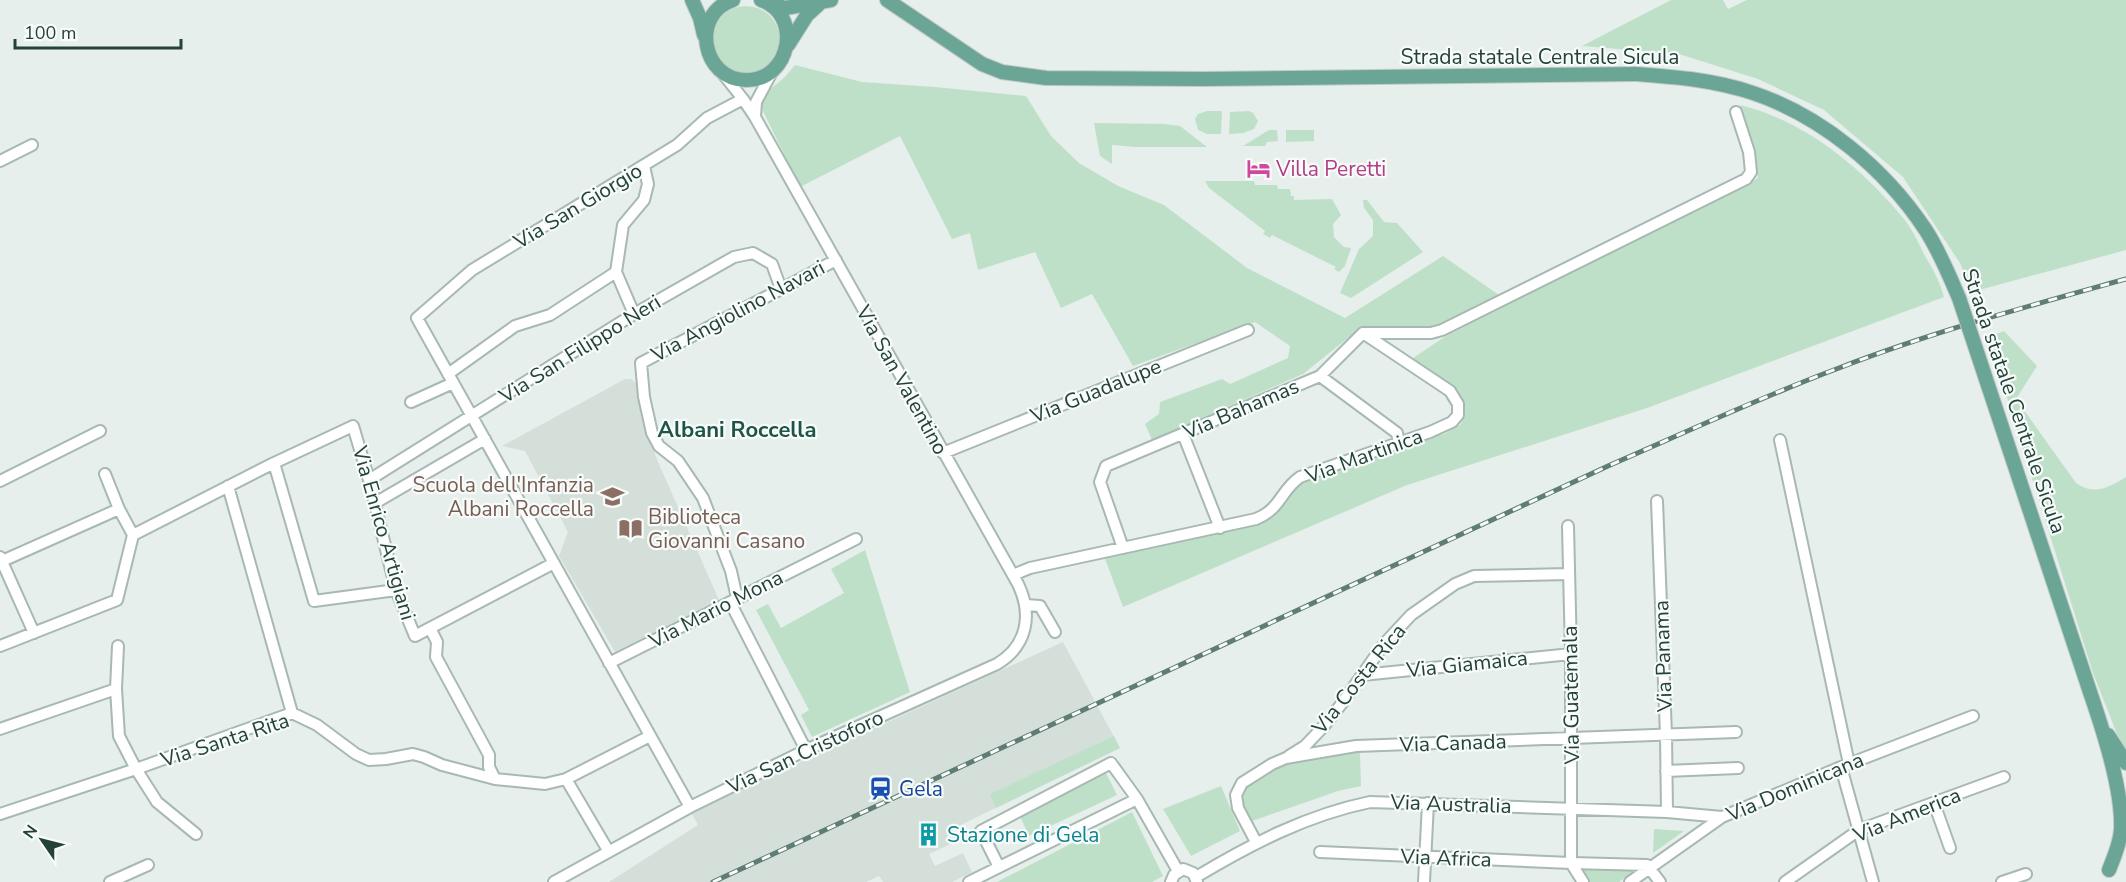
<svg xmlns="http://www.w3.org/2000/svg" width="2126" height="882" viewBox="0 0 2126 882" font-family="'Nunito Sans',sans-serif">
<rect width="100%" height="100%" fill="#e6efeb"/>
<path fill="#d4dfda" d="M625 379H631L636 383 646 429 658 462 719 600 615 652 559 556 568 532 525 451 502 446Z
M1063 642 1120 748 952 829 957 841 929 854 935 866 963 853 972 872 952 882H883L879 876 866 882H609L698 825 691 812Z"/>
<path fill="#bfe0c8" d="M1671 0H1723L1728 9 1747 0H2126V250L1972 292 1960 263 1903 177 1824 110 1758 79 1679 54 1582 46Z
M712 40a34 34 0 1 1 68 0a34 34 0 1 1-68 0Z
M795 65 862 82 935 87 1026 96 1051 136 1079 163 1118 186 1164 205 1247 268 1345 318 1443 256 1499 295 1444 323 1422 328 1353 334 1303 374 1152 440 1145 424 1159 414 1160 402 1222 379 1230 384 1288 358 1290 346 1255 322 1133 366 1092 294 1061 308 1035 252 978 270 970 233 952 239 900 136 800 187 762 109 763 95 785 77Z
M1740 105C1806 121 1862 168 1904 219 1913 230 1919 244 1925 256 1933 269 1940 282 1944 297L1647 408 1407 485 1123 607 1104 556 1251 526 1274 517 1290 494 1307 478 1399 443 1444 434 1461 424 1465 409 1457 391 1410 360 1446 336 1758 178Z
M1207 111H1222L1221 134H1207L1198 130 1195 119 1198 114Z
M1249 111 1253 113 1258 121 1254 129 1243 133 1229 134 1230 112Z
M1094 123 1164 124 1180 126 1207 147H1135L1112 145V164L1100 156Z
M1269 130H1277L1278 141 1267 142 1265 146H1243Z
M1286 130H1314V141L1286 142Z
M1205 181H1254L1255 185H1277L1278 189H1290L1291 196H1294V200L1332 199 1341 215 1333 224 1334 237 1344 247 1351 248 1345 266 1339 272 1334 269 1336 267 1272 235 1270 238 1263 234 1265 231 1209 188Z
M1363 200H1367L1384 222 1397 223 1423 252 1351 298 1340 293 1359 249 1373 236V220L1364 208Z
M2004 331 2037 366 2016 399 2076 483C2095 496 2109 487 2126 477V750L2117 734 2093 673 1988 337Z
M865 550 910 692 812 737 801 715 809 710 756 610 768 604 781 628 844 593 831 569Z
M1114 736 1120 748 996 808 990 794Z
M1343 752H1360L1361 786 1338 791 1252 821C1250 818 1246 814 1244 810 1231 768 1318 758 1343 752Z
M1106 773 1117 795 1029 836 1019 814Z
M1221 786 1240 831 1191 856 1163 809Z
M1132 812 1163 876 1152 882H997Z
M1654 829 1684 831 1653 853Z
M1580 868 1635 870 1619 882H1590Z"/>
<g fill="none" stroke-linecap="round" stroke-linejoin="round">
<defs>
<path id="minor" d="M755 117 756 102 772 72
M0 161 32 145
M634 314 616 272 623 225 644 200 648 184 644 166
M1363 333H1431L1442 330 1746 179 1751 172 1749 152 1736 112
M448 374 515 326 550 315 616 272
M1320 376 1397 433 1399 443
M411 402 453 383
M1183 434 1220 528
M1780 440 1849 764
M943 453 1248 330
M274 463 314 601 396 590
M105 474 119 509 133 535 274 463 353 426 369 480 396 590 415 636 430 628 437 642 436 657 489 755V767L495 779
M369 480 634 314 734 257 753 253 772 264 781 289
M0 481 100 431
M228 486 292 713
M1657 501 1666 735 1667 812
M375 503 485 439
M1123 548 1100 482 1106 466 1320 376 1363 333
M0 557 34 633
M0 562 119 509
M1013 575 1030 568 1256 519C1281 509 1280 491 1300 477L1430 432 1452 422 1458 415V404L1450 391 1363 333
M737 598 731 571 703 498 678 461 659 446 652 433 644 397 641 363 836 260
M730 602 806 750
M1026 605 1040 606 1055 632
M430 628 554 563
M0 646 117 600 133 535
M118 646 116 689 119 736 136 769 157 802 196 834
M609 663 856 539
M1362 675 1571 654
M0 729 116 689
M1289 756 1305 746 1324 726 1343 702 1384 644 1411 615 1455 584 1474 576 1569 574
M1841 767 1873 882
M1666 771 1738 768
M566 779 609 852
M1934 803 1950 848
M690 807 417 318 472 270 677 145 707 118 743 99
M0 814 136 769 292 713 317 725 356 754 369 760 386 759 413 754 424 757 442 765 495 779 545 784 566 779 650 736
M1256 842 1238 808 1236 795 1242 783 1272 764 1286 758 1356 746 1736 732
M1320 852 1571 863V654L1568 526
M999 867 981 831 1111 763 1137 799 1178 871
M1196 877C1251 844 1307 815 1370 802L1667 812 1722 817
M110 882 148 865
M554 882 690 807 806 750 997 664C1027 646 1033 615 1018 584L755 117 743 99 723 74
M969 882 1137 799
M1171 882 1174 875 1183 869 1193 873 1197 882
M1424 882 1428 803
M1583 882 1571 863 1647 865 1660 882
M1630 882 1722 817 1841 767 1973 716
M1785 882 1859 830 2004 777
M2002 882 2026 874"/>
<path id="major" d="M692 0 700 18 704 35
M733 0C690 14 702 80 746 80 791 81 803 14 761 0
M887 0 982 64 1002 72 1046 78 1203 79 1636 74
M769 3 785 8 831 0
M788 45 807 15 820 3
M2090 692C2103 730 2123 791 2121 830 2120 844 2114 857 2109 870
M2108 735 2126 763"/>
</defs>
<use href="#minor" stroke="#a8b8b2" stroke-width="14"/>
<use href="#major" stroke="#c2cac8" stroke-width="16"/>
<use href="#minor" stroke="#fff" stroke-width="10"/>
<use href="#major" stroke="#6aa596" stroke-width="14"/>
<defs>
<path id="rail" d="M713 882 1608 466C1684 433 1761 397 1839 368 1932 332 2029 306 2126 279"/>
</defs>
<use href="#rail" stroke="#5f7d75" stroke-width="5"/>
<use href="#rail" stroke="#f7fbf9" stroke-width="3" stroke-dasharray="9" stroke-linecap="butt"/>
<defs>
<path id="major-bridge" d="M1636 74C1676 77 1715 80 1753 93 1822 116 1885 169 1925 229 1939 250 1949 275 1959 298L2090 692"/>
</defs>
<use href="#major-bridge" stroke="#c2cac8" stroke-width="16" stroke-linecap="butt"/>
<use href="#major-bridge" stroke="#6aa596" stroke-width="14"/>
</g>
<defs>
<symbol id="hotel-bare" viewBox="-9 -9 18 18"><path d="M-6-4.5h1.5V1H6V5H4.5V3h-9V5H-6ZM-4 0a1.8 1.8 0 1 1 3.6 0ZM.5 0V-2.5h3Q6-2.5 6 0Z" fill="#d1479c" stroke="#f7fbf9" stroke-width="2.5" paint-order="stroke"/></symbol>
<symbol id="school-bare" viewBox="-9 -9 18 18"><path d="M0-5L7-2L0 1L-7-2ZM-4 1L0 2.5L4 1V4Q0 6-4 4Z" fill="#8d6e63" stroke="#f7fbf9" stroke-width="2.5" paint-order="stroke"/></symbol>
<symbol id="library-bare" viewBox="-9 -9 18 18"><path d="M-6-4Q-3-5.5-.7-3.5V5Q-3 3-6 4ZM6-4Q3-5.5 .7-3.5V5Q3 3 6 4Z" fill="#8d6e63" stroke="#f7fbf9" stroke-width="2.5" paint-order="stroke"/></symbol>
<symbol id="station-bare" viewBox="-9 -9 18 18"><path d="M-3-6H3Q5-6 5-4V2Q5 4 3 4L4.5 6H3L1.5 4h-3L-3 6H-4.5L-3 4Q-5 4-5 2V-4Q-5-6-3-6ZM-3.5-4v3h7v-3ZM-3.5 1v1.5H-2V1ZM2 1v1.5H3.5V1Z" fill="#1a4fb4" stroke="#f7fbf9" stroke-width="2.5" paint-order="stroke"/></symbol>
<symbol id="building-bare" viewBox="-9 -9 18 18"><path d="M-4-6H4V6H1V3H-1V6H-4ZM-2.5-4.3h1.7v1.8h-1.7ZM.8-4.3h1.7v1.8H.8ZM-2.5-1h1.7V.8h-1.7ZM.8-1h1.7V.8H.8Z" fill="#0f9aa8" stroke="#f7fbf9" stroke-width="2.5" paint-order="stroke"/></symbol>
</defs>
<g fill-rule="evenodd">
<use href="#hotel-bare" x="1242" y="152" width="33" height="33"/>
<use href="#school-bare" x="596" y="480" width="33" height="33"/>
<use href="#library-bare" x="614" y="512" width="33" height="33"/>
<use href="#station-bare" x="864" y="772" width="33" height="33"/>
<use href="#building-bare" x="912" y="818" width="33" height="33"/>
</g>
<g text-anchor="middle" stroke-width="4.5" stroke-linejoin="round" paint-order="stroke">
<g font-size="21" fill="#24423a" stroke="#f7fbf9">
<text x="1540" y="64">Strada statale Centrale Sicula</text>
<text transform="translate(578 206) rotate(-31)" y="7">Via San Giorgio</text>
<text transform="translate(738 311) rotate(-28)" y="7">Via Angiolino Navari</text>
<text transform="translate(580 349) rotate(-32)" y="7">Via San Filippo Neri</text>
<text transform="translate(902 380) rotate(61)" y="7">Via San Valentino</text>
<text transform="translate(1096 391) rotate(-22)" y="7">Via Guadalupe</text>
<text transform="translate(2014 401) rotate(71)" y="7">Strada statale Centrale Sicula</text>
<text transform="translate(1241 409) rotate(-23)" y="7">Via Bahamas</text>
<text transform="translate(1364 456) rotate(-20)" y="7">Via Martinica</text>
<text transform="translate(384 533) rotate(74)" y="7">Via Enrico Artigiani</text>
<text transform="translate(716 609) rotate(-27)" y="7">Via Mario Mona</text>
<text transform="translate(1663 656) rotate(-92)" y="7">Via Panama</text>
<text transform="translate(1467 664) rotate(-6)" y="7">Via Giamaica</text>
<text transform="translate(1359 679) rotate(-51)" y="7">Via Costa Rica</text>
<text transform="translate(1571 695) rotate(-91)" y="7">Via Guatemala</text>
<text transform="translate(225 740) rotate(-18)" y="7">Via Santa Rita</text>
<text transform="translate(1453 743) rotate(-2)" y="7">Via Canada</text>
<text transform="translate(805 752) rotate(-25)" y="7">Via San Cristoforo</text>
<text transform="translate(1795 787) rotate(-23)" y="7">Via Dominicana</text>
<text transform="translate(1451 804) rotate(2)" y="7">Via Australia</text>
<text transform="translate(1907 815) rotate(-22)" y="7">Via America</text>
<text transform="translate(1446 858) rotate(2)" y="7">Via Africa</text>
</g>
<g font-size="21" fill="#b23c85" stroke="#f7fbf9" text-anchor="start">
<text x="1276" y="176">Villa Peretti</text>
</g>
<g font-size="21" fill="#785e54" stroke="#f7fbf9" text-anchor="end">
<text x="594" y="492">Scuola dell'Infanzia<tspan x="594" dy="24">Albani Roccella</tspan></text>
<text x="648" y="524" text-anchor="start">Biblioteca<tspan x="648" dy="24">Giovanni Casano</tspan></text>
</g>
<g font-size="21" fill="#164399" stroke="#f7fbf9" text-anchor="start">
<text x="899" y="796">Gela</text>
</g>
<g font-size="21" fill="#0d838f" stroke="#f7fbf9" text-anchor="start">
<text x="947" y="842">Stazione di Gela</text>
</g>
<g font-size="22" font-weight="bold" fill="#1f5548" stroke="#f7fbf9">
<text x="737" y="437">Albani Roccella</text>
</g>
</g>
<g transform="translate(42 840) rotate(305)" stroke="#f7fbf9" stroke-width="4.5" paint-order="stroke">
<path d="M0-4.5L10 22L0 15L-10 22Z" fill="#24423a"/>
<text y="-9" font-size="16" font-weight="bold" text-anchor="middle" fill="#24423a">N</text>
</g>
<path d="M15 39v9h166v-9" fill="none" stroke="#24423a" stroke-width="3"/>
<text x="24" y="39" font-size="18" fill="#24423a" stroke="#f7fbf9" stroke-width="4.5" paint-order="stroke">100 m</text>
</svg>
